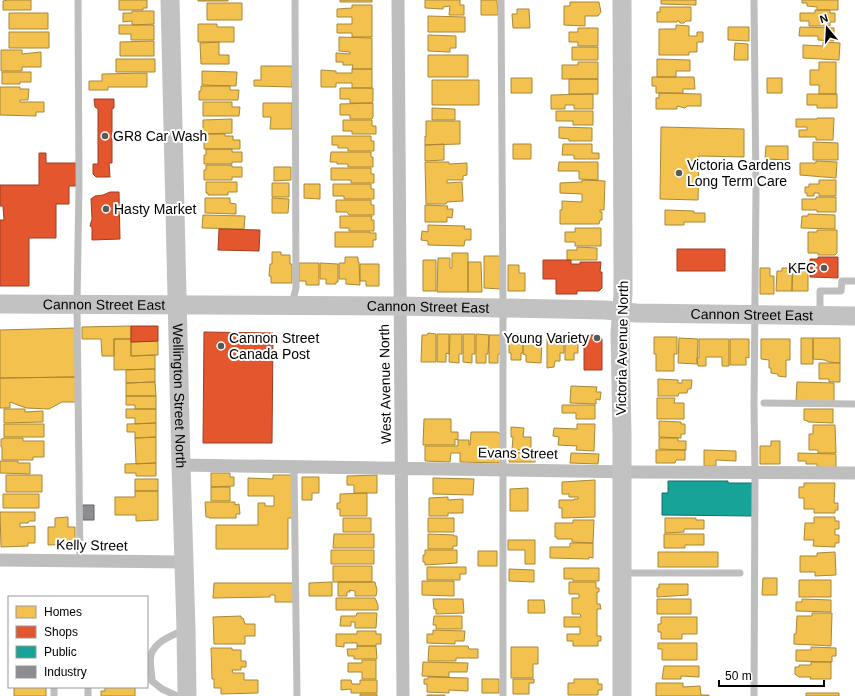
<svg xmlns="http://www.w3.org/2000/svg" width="855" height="696" viewBox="0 0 855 696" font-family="Arial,sans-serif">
<rect width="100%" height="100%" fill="#fff"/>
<path fill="#f2c14e" stroke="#a98737" d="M8 0H31V10H3V1Z
M119 0H147V8H143V10H119Z
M198 0H228V1H198Z
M340 0H372V2H340Z
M425 0H460V5H464V15H449L450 6 443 7V9L425 8Z
M481 0H497L498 15H481Z
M661 0H696V5L661 4Z
M802 0H838V10H817V7L807 6V3H802Z
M570 2H599L601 12 598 16H585V26L564 25V6H570Z
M207 3H242V20H207Z
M352 5H372V37H352V33H337V24H352V17H337V9L352 8Z
M660 7H691V21H686L684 23H680L679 21H677V22H657V12H660Z
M517 9H529L530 28H513L512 14H517Z
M815 10H830V13H835V22H830V26H809V21H800V13H815Z
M132 11H154V24L132 25V21L123 22V13H132Z
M9 13H48V29H9Z
M428 16 465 17V32H428Z
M198 24H217V27H234V42H198Z
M119 25H154V40H131V34H119Z
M676 25 689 26V36H697V32H703V42H697V52H689V55H659V29H676Z
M728 27H749V41L728 40Z
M800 27 834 28V41L818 40V36H799Z
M578 28H598V46H578V42H569V32H578Z
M9 32H49V48H9Z
M428 35 456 36V48H450V52L428 51Z
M339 37 372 38V69H352L353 65H343V62H336V53L350 54V52L339 51Z
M154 41V56H120V42Z
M219 42V55H229V64H201L200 43Z
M823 42 840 43 839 60 803 58V45L823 46Z
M735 43 748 44V60H734Z
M572 47H598V60H572Z
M1 50H22V54L41 52V67H22V71H1Z
M428 55H468V77H428Z
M116 59H155V72H116Z
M657 59 690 60V71H676V77H657Z
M578 62H598V79H562V65H578Z
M819 62H836V94H819V85H810V70H819Z
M261 66H293L292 87 254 86V80H261Z
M352 69H372V88H352V83H336V87H321V70L336 71V73H352Z
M202 71 237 72 236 86 202 85Z
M2 72H31V82H20V84H2Z
M147 73V87H108V90H89V81H102V74Z
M652 77H694L695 89H683V93H656V86H652Z
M511 78H532V93H511Z
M767 78H782V93H767Z
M569 79H598V94H569Z
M432 80H479V105H432Z
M201 86H230V90H239L238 100H199V91H201Z
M0 87H20V89H29L28 100H20V102H44V112H36V116L0 115Z
M340 88H373V101L372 103H350V99H340Z
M659 93 701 94V106H687L685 108 677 106V109H656V98H659Z
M593 94V109H574V105H565V109H551V95Z
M807 94H837V108H817V105H807Z
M203 102H232V107H240L239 116H203Z
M263 103H292V129H270L271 117H263Z
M373 103V117L372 119H350V115H340V104Z
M432 108 455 109V120H432Z
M556 111H593V125H573V121H556Z
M817 118H834L833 140H816V137H799V130H807V127H796V119H817Z
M232 119V133L203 134V120Z
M343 120H372V126H376V134H352V131H343Z
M426 121H460V144L425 145V136L426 137Z
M559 127 592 128V141H569V139L559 138Z
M661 127 744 129V157L699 156 698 200 660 199Z
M204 134H225V136H233V140H240V149H204Z
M332 136H371V141H374V151H348V148H338V145H332Z
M813 142 838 143V160H813Z
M444 144V160L425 161V145Z
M513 144H531V159H513Z
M563 144H592V153H599V159H574V155H562Z
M766 146H788V160L765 159Z
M206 149H232V152H242V162H232V164H204V155H206Z
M331 152H371V157H373V167H348V164H337V162H330Z
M816 161 837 162 836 178 800 175V163H816Z
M425 162H449V164L467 163V175L463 176V180H447V183L462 182 463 201 447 202 446 204H426Z
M559 162H598V180L579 179V171H558Z
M206 165H232V167H242V177H232V180H204V170H206Z
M274 167H291V180L274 181Z
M331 168H371V174H374V183H351V180H331Z
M582 180 605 181 604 210H600V212H602V220H600L599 224H560V210H562V201L582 202V194L560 193V183L582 182Z
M819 180H836V196H819V193H814V196H807V193H805V187H809V184H819Z
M206 182H237V192H228V195H208V193H206Z
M272 183H289V197H272Z
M304 184H320V199L304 198Z
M333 184H371V189H374V199H344V196H333Z
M816 197H836V212H817V210H802V199H816Z
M205 198H230V203L236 204V214L205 213Z
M272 198 289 199 288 213H272Z
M336 200H371V205H374V215H349L347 212H336Z
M425 205 448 206 447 209H453L452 218 447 217V222H425Z
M665 210 694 211V213H705V222H684V225H665Z
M808 214 835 215V229L801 228 802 216H808Z
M203 215 245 216 244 229 202 228Z
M340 216H372L371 220H374V231H349V228H340Z
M428 225 465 226 464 229H471V240H465L464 246 428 245V241L421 240 422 231 428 232Z
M575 228H601V246H575V242H565V232H575Z
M817 230H837V253L835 255H818V253H808V232H817Z
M335 232H370V233H376V240H373V247H335Z
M577 247 597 248V260H567V250H577Z
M272 252H281V255H290V264H292V283H271V276H269L270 264H272Z
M452 253H468V292H437L438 258H450V268H452Z
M484 256H501V289L484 288Z
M345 257H358V262H359L360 285 346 284V279H339V263H345Z
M423 260H436V291H423Z
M468 262H481L482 292H468Z
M299 263H319V285H306V281H299Z
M320 263 338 264V282H336V284H326V279H320Z
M360 264H379V286H366V281H360Z
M508 265H519V273H525V291H508Z
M793 267H808V291H792Z
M760 268H770V276H774V294H760Z
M782 268H792V291H776L777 271H782Z
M131 326V339H114V356H102L101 339H82V327Z
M75 328 76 377 0 378V330Z
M428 333 436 334V362H421L422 335H427Z
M437 334H449V354L446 353V362H437Z
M450 334H462V354H459V363L449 362Z
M463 334H475V354H472V363L463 362Z
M476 334 489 335 488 354H486V363H476Z
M512 334H519V337H523V353H521V360H511V353H509V337H512Z
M489 335H501V354H498V363H489Z
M523 336 542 337 541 363 526 362V355L523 354Z
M547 336H564V353H560V361H555L554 367 547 368Z
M565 336H578V353H574V360H565Z
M654 337H677V354H674V371H656V354H654Z
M679 338 698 339 697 364 678 363Z
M801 338H813V364H801Z
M813 338H840V363L829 362 825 360 813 359Z
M114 339H131V356L155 355V369L114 370Z
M699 339H729V366H722V357H706V366H698L697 358H699Z
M730 339H749V358L746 357V365H730Z
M761 339H790V360H786V377L778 376V374L771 373V368H769V360L761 359Z
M158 341V355L131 356V342Z
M819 363H840V382H829V379H819Z
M155 369V382L126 383V370Z
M76 377 77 402H62L49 409 26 408 10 402V408H0V378Z
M658 379 678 380V383H682V380H692L691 389H688L687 393H679L678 396H658Z
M155 382 156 396H126V383Z
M797 382 834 383V403L796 401Z
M571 386 597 387 596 392H601L600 400 596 399V404L570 403Z
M126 396H156V409H135V405H126Z
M657 398H675L674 403H684V419H657Z
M562 405H595V419H576V413H562Z
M4 409H25V412L43 411V422L4 423Z
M126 409H156V423L135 424V418H126Z
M804 409H833V423L808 422V421L804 420Z
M424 419H451V432H458V440L455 439V445H423Z
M659 421 681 422V424H685V434H681V438L659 437Z
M156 423V437L135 438V432H127V424Z
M4 424H44V437H4Z
M577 424H595L594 451 576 450 577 446 558 445 559 437 553 436 554 428 577 429Z
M813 425H835L836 453H818V450H809V434H813Z
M511 427 524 428 523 437H531V450H512L513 437H511Z
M471 432H498V433L501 434V463L460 462V453H451L450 462 425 461V446H458V440H469V445H470Z
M156 437V463L136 464 135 438Z
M3 438H23V441H44V457H33V460H2V447H1V439H3Z
M659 438H678V441H686V450L659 449Z
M771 441H780V464H760V446H771Z
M656 450H685V460H676L675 463H656Z
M704 450 736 451V461L716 460V466H704Z
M509 452 527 453 526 455H535V462H509Z
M571 453 599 454 598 464 570 463Z
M798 453 836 454V468L817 467V464H806V461H798Z
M0 461H18V463H30V474L0 473Z
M156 463V476H136V473H125V464Z
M211 473H230V477H234V486L211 487Z
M6 475H42V492H6Z
M273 475H294L293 518H288V549H216V525H258V503H265V506H274V496H248V478L273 479Z
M377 475V493H354V485H347V476Z
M302 477H319V493H312V500H302Z
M433 478 474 479 473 495 433 494Z
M135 479H158V491H135Z
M595 480V517L562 518V508H559V500H574V499H578V497H569V494H562V482Z
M804 483H835L834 503H838V510H835V513H814V509H804V498H799V487H804Z
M211 487H230V501H211Z
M528 488V511H510V489Z
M135 491H158V520L136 521V515H115V497H135Z
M367 493V516H340V509H337V503H340V494Z
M3 494H39V508H3Z
M448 497V500L463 499V513H448V516H429V498Z
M205 502H235V505L239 504 240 514H236V518H209V517H206Z
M0 512H35V521H29L28 523H20V527L35 526V543H28V546L1 547Z
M68 517V527H75V544L48 545V527H55V518Z
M814 517H835V521H839V529H835V535H839V543H835V547L813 546 814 540H804L805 523H814Z
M343 518H371V532H343Z
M428 518H454V532H428Z
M665 518H696V520H704V529H684V532L665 533Z
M573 520H594L593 543 572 542V539H557V537H555V523H573Z
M334 534H374V548H333Z
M428 534 454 535V536H457V546H453V549H428Z
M664 534H704V545H685V548H664Z
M508 540H535V564H525V550H508Z
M570 543H593V558L589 557V559L550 558V547H570Z
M331 550H374V564H331Z
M425 550H457V563L425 565V562H423V555H425Z
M478 551H497V566H478Z
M658 552H718V567H658Z
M835 552 836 575 815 576V572H800V556H817V553Z
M333 566H372V582H333Z
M427 567H466V574H460V580H427Z
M564 568H599V581H573V579H564Z
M509 569 534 570V582L509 581Z
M763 578H777V595H762Z
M799 580H831V597H799Z
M422 581H454V596L422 595Z
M332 582V596H309V583Z
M338 582H375L377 590 376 596H355V591L349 590 350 592H347V596H338Z
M569 582H596V588H599V592H597V604H600L601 609H597V636H601V641H598V646H573V641H567V634H580V627H564V617H581L580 614H572V598H579V594H569Z
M214 583H294V602H275V595H270V597L213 598Z
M659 584H688V595L657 597V588H659Z
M336 598H375L378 605V610H336Z
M433 599H463L464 613 436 614V609H434Z
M657 599H691V614H657Z
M802 599 831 600V612L796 611V602H802Z
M528 600H544L545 613H528Z
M357 613H377L376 628H355V622H351V626H340L341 616H356Z
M812 613H832L831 646 794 644V634H796L797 616H812Z
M241 616V618H243L245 624H255V636H245V644H214L213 617Z
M434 616H462V629H436V625H433Z
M661 617H697V634H682V639H661V632H658V624H661Z
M433 630 465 631 464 641H455V644L427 643V634H433Z
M357 631H376V634H381V644H376V646H357V643H344V647L336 646V634H357Z
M658 643H697V660H662V649H658Z
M357 646H376L377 659H354V656H348L347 649H357Z
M429 646H468L469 649H478V658H456V661H428Z
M511 647H538V664H533V678H511Z
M811 647 836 648V656H832V662L796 661V650H811Z
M211 648H232V650H241V661H246V667H241V670H232L233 673H244V680H258V693L221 694V688H214V679H212Z
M362 660H376V679H362V672H348V663H362Z
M423 662 468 663 467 672H449V677L422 676Z
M811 662H831V679H810L811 677H799L795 674V667H799V665H811Z
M664 666H699V677L681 676V679H662Z
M428 677 468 678V691L449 690V693L427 692V684H424V679H428Z
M482 679H499V693H482Z
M513 679H534V683H529V694H513Z
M574 679H598V684H602V690H598V695H568V683H574Z
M341 680H351L352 684H360V680H377V693H351V689L341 690Z
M656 683H683V687L700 686 701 695H709V696H656Z
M14 687H46V696H14Z
M105 687H135V696H101V691H105Z
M806 693H839V696H806Z
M360 694H377V696H360Z
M427 695H445V696H427Z"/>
<path fill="#e4572e" stroke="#a03d20" d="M94 99H114V108L112 109V163H109L110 177H96L93 174V164H98V109L95 107Z
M39 153H46V163H76V186H69V204H56V238H29V286H0V220H4L3 206H0V185H39Z
M110 192H119L120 239 92 240V227L90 226 92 219 91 199 95 196 103 195Z
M219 229 260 230 259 251 218 250Z
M677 249H725V271H677Z
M818 257H838V278L810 277V259H818Z
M543 260H571V264H580V262H601L600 272H602V288L599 291H577V294H556V279H543Z
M131 326H158V341L131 342Z
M204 332 273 333 272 443H203Z
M584 335H599L602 339V370H584Z"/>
<path fill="#17a398" stroke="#10726a" d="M668 481H728V483H752V516L662 515V493H668Z"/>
<path fill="#8d8d92" stroke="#636366" d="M82 505H94V520H83Z"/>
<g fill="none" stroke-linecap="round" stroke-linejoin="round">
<path stroke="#bebebe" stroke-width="7" d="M78 0 79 185 77 304 80 560
M501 0 503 309V696
M754 0 756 190 754 405 755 473 754 696
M292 304 296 288 295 0
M820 315V291H841L842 281H855
M764 403 855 404
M294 467 297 696
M624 573H740
M88 687V696
M54 696V687
M177 696 162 689 152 681C152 673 149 662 151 655 155 641 173 635 184 630"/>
<path stroke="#bebebe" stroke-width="13" d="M398 0 403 696
M181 465 635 472 855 473
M0 560 184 562"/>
<g stroke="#c2c2c2" stroke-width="19">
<path id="s1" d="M170 0 181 465 186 629 187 696"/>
<path d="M622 0 623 272V294L620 333 622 436V696"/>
<path id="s2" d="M0 304 399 306 605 310 636 313 855 316"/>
</g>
</g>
<g fill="#595959" stroke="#fff" stroke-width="1.5">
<circle cx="105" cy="136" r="4"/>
<circle cx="679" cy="173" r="4"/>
<circle cx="106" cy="209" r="4"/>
<circle cx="824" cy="268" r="4"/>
<circle cx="597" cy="338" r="4"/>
<circle cx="221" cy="346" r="4"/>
</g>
<g text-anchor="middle" stroke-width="4" stroke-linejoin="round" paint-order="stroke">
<g font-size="14" fill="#000" stroke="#fff" text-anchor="start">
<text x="113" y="141">GR8 Car Wash</text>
<text x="687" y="170">Victoria Gardens<tspan x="687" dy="16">Long Term Care</tspan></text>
<text x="114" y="214">Hasty Market</text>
<text x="816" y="273" text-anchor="end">KFC</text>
<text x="229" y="343">Cannon Street<tspan x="229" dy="16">Canada Post</tspan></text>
<text x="589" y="343" text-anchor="end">Young Variety</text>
</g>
<g font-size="14" fill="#000" stroke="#fff">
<text dy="5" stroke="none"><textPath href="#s2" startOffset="104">Cannon Street East</textPath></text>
<text dy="5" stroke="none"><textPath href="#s2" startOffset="428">Cannon Street East</textPath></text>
<text dy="5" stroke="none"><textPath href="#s2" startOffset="752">Cannon Street East</textPath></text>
<text transform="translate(622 348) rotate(-89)" y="5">Victoria Avenue North</text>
<text transform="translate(385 384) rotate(-91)" y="5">West Avenue North</text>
<text dy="5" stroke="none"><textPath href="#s1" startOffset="396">Wellington Street North</textPath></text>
<text transform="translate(518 453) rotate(1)" y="5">Evans Street</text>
<text transform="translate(92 545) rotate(1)" y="5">Kelly Street</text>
</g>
</g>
<rect x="8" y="596" width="140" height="92" fill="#ffffff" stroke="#999999"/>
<rect x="16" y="606" width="20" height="12" fill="#f2c14e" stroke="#999999"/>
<text x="44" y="616" font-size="12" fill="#000000">Homes</text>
<rect x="16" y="626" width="20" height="12" fill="#e4572e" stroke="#999999"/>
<text x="44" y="636" font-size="12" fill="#000000">Shops</text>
<rect x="16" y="646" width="20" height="12" fill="#17a398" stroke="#999999"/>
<text x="44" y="656" font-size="12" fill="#000000">Public</text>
<rect x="16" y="666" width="20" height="12" fill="#8d8d92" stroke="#999999"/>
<text x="44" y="676" font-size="12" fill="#000000">Industry</text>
<g transform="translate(827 28) rotate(342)" stroke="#ffffff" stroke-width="3" paint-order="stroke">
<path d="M0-3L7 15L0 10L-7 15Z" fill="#000000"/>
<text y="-6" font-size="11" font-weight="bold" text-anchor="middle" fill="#000000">N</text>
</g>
<path d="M719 680v6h105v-6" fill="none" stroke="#000000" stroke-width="2"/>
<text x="725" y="680" font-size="12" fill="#000000" stroke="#ffffff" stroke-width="3" paint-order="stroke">50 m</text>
</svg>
